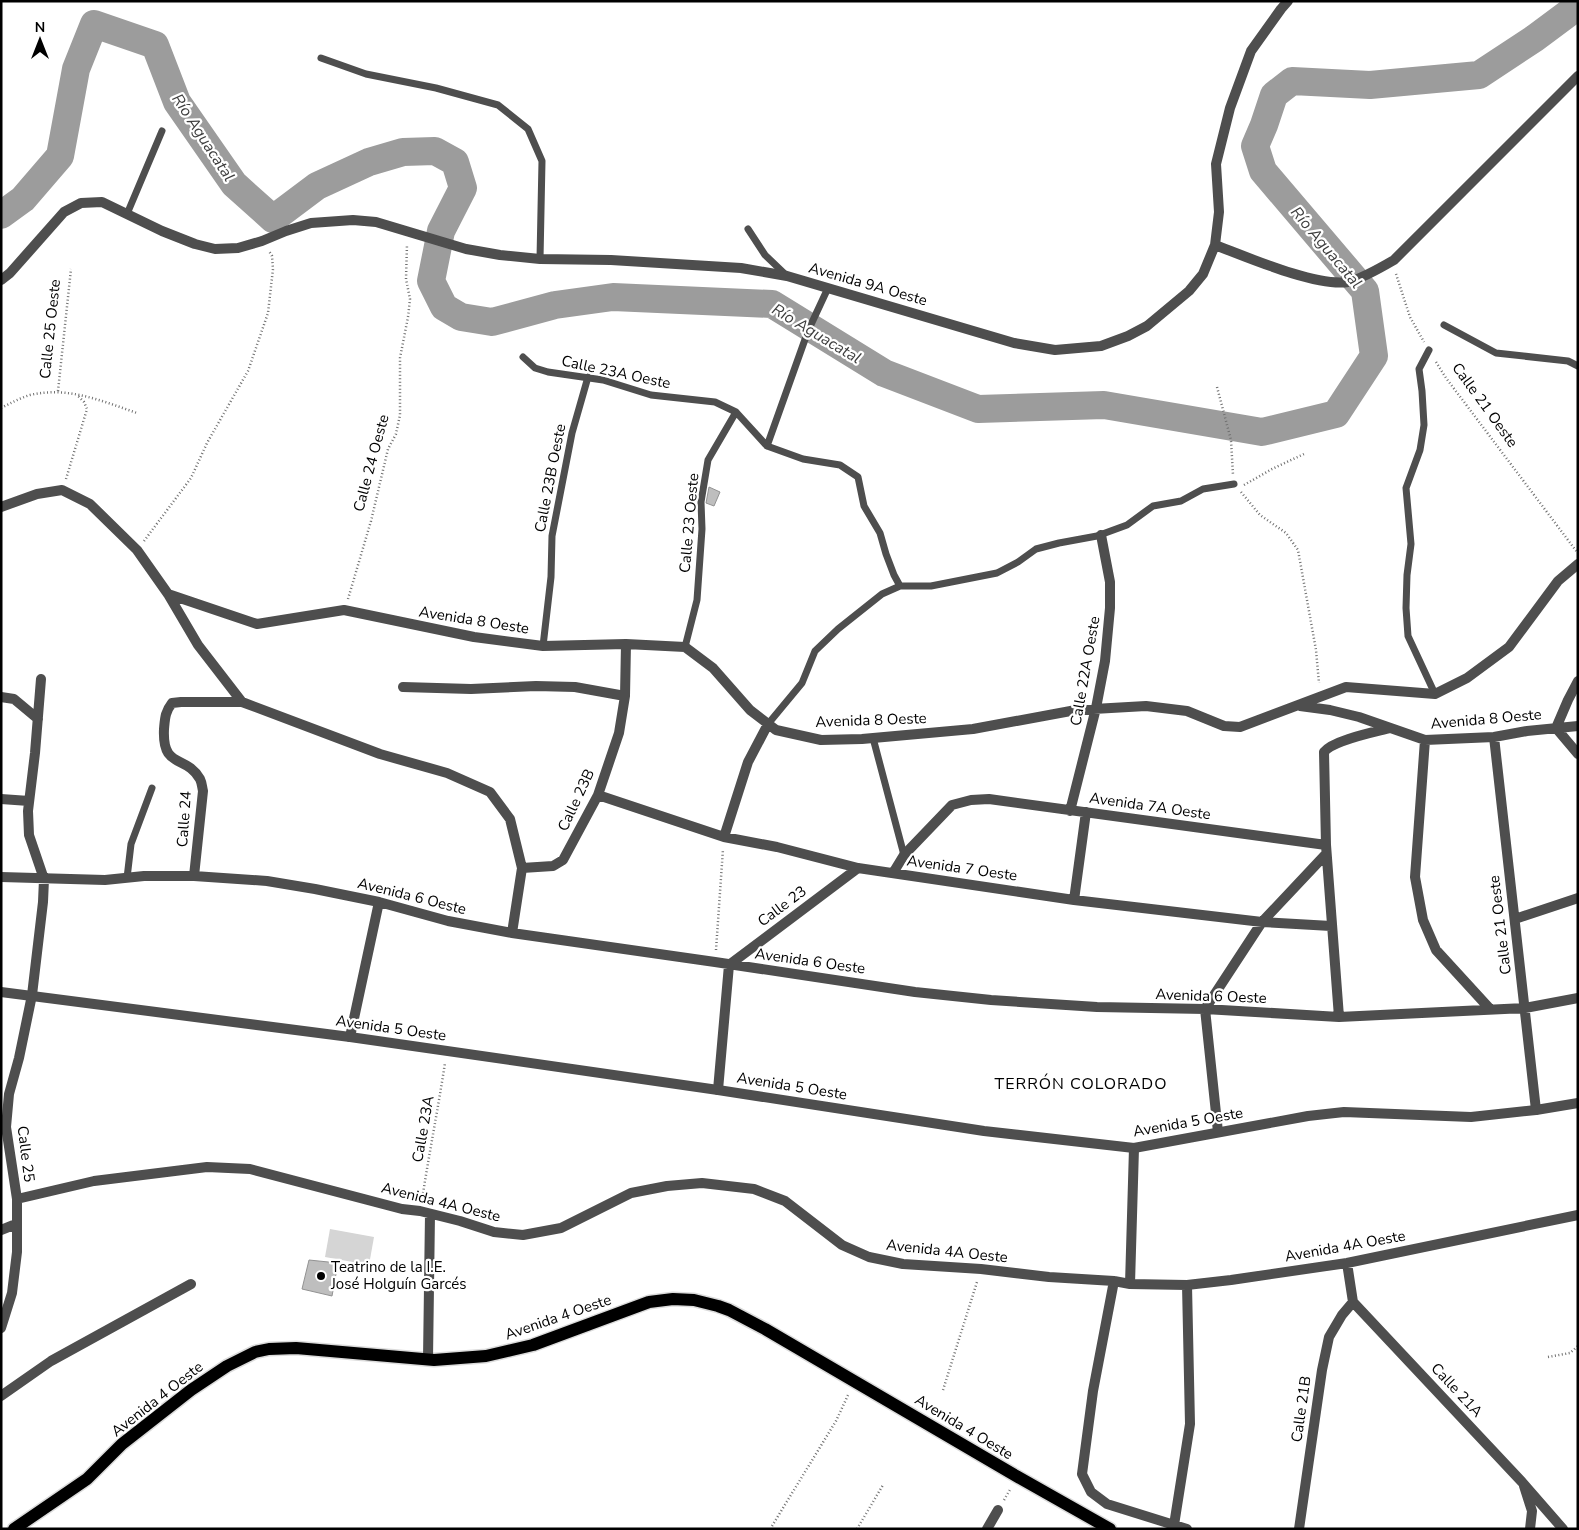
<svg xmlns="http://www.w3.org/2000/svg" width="1579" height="1530" viewBox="0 0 1579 1530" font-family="'Nunito Sans',sans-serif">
<rect width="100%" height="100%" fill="#fff"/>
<path fill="#d5d5d5" d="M330 1229 374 1237 369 1265 325 1257Z"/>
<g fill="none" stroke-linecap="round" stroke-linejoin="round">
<path stroke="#9c9c9c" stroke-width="28" d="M1 215 23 199 60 156 76 69 94 24 155 45 177 102 234 184 273 219 317 186 369 162 403 152 435 151 455 162 463 188 441 231 431 281 444 307 461 317 492 322 555 305 613 297 772 304 884 373 978 409 1104 405 1262 432 1336 414 1374 356 1365 291 1263 171 1255 146 1264 125 1274 95 1292 81 1370 85 1479 75 1535 38 1578 6"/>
</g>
<path fill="#bebebe" stroke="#929292" d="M709 487 720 492 714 506 706 503Z
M309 1260 338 1263 332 1296 302 1289Z"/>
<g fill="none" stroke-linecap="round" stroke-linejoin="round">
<defs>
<path id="primary" d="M14 1529 87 1479 122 1444 191 1390 227 1366 255 1352 269 1349 296 1348 434 1360 486 1356 533 1345 649 1302 673 1299 694 1300 718 1306 729 1310 765 1329 1018 1477 1110 1529"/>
</defs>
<use href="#primary" stroke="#dbdbdb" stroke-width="15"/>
<path stroke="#707070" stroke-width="2.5" stroke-dasharray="1 2.5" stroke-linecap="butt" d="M1396 274 1410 317 1424 342
M1436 362 1446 378 1577 552
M1217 387 1231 440 1233 475
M58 391 71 269
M1 408C11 403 20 398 30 395 68 386 102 401 137 413
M66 479 87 409 84 402 78 396
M1244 485 1272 469 1304 454
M1241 492 1260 515 1286 533 1298 550 1316 650 1319 683
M144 541 191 478 207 443 248 371 268 313 273 269 272 256 269 251
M348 599 371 521 388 449 396 434 400 415V358L408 317 410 299 406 279 407 244
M716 950 723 849
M422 1200C429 1154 438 1109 445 1063
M1548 1357 1570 1353 1578 1346
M943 1390 977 1282
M1004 1500 1011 1488
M772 1526 836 1421 849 1393
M857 1529 883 1485"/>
<path stroke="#4e4e4e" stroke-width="7" d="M321 58 366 74 436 88 498 105 528 129 542 161 540 259
M127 214 162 131
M748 229 765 255 787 276
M1444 325 1496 353 1568 361 1578 366
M1429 350 1419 369 1422 391 1424 425 1420 450 1406 488 1411 544 1407 575 1406 608 1408 636 1435 694
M523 357 535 368 548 372 603 380 651 395 715 402 736 412
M767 446 803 459 840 465 858 477 864 506 880 533 886 554 894 575 900 586
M543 646 551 577 552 536 572 433 588 377
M685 647 697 600 702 529 701 502 708 460 736 412 767 446 808 331 828 288
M768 724 802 683 815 651 838 629 882 594 900 586H931L997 573 1018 562 1036 549 1059 543 1097 536 1127 525 1153 506 1181 501 1203 489 1234 484
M873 738 904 855
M127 878 131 844 152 788"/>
<path stroke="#4e4e4e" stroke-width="10" d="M1215 245C1247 257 1316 287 1348 282 1361 279 1382 267 1394 260L1578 76
M1 280 10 273 64 212 81 203 102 202 162 231 195 244 215 249 238 248 262 241 286 231 311 223 353 220 376 222 466 249 500 255 540 259 611 260 741 268 787 276 1014 343 1055 350 1101 346 1128 336 1147 326 1189 291 1203 274 1215 245 1219 212 1216 164 1230 108 1251 51 1281 9 1288 1
M1 507 37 494 62 490 90 504 137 550 168 594 198 645 242 702 380 754 447 773 490 792 510 819 522 868
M168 594 257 624 344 610 474 637 543 646 626 644 685 647 713 668 750 710 776 730 821 740 862 739 973 729 1076 710 1146 706 1187 711 1224 726 1240 727 1346 687 1435 694 1467 678 1509 647 1558 581 1578 564
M403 687 471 689 536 686 575 687 625 696
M1 697 14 699 38 719
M1300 706 1330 710 1359 717 1425 740 1494 737 1527 731 1578 726
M1556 728 1568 700 1578 681
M1556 728 1578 754
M1494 737 1536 1110
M1425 740 1415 877 1423 920 1436 950 1490 1009
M598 795 724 837 777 847 858 868 1074 900 1262 922 1331 926
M1 799 29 801
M1070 811 1096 708 1105 661 1110 608V582L1101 535
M724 837 748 762 768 724
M893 873 904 855 952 805 971 800 989 799 1326 845
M194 876 203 791C202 787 202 783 200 779 186 754 162 770 164 729 165 718 165 712 172 703L181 702H242
M1 877 105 880 144 876H194L267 881 315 889 379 902 448 921 512 933 715 962 915 992 991 1000 1097 1007 1205 1009 1339 1017 1525 1008 1578 998
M1074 900 1086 812
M1515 919 1578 898
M512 933 522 868 553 866 563 860 598 795 619 733 625 696 626 644
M1339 1017 1326 845 1324 752C1333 740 1375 732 1390 728
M350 1037 379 902
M718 1090 729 965 858 868
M1218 1132 1205 1009 1262 922 1326 854
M17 1199 94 1181 207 1167 250 1169 402 1209 420 1211 460 1221 494 1232 523 1235 561 1228 631 1193 667 1186 702 1183 754 1189 785 1201 842 1245 869 1257 903 1264 981 1269 1049 1277 1114 1281 1130 1284 1187 1285 1231 1280 1347 1263 1578 1215
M1 1230 16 1224
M1347 1263 1353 1302 1522 1482 1563 1529
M1114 1281 1093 1391 1082 1474 1091 1492 1107 1504 1187 1529
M1130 1284 1134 1148
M1 1328 12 1293 17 1252V1199L6 1127 9 1094 19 1058 32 995 43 902 44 879 29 835 28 811 35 753 41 679
M428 1359 430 1214
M1 1396 51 1361 191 1284
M1524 1486 1532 1511 1530 1529
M1174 1525 1190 1424 1187 1285
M987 1529 998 1510
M1299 1529 1322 1370 1329 1337 1342 1315 1353 1302"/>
<path stroke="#4e4e4e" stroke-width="10" d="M1 992 350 1037 718 1090 984 1131 1134 1148 1308 1116 1344 1112 1471 1117 1536 1110 1578 1103"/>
<use href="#primary" stroke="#000" stroke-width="12"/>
</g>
<circle fill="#000" stroke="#fff" stroke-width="2" cx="321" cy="1276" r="5"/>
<g text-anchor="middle" stroke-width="4.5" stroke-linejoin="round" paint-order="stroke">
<g font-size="15" fill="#000" stroke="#fff">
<text transform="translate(868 284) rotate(16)" y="5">Avenida 9A Oeste</text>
<text transform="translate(50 329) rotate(-84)" y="5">Calle 25 Oeste</text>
<text transform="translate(616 372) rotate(12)" y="5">Calle 23A Oeste</text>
<text transform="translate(1485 405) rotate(54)" y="5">Calle 21 Oeste</text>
<text transform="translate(371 463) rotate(-75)" y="5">Calle 24 Oeste</text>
<text transform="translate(550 478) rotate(-79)" y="5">Calle 23B Oeste</text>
<text transform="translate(689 523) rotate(-85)" y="5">Calle 23 Oeste</text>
<text transform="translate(474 620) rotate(9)" y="5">Avenida 8 Oeste</text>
<text transform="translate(1085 671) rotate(-80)" y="5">Calle 22A Oeste</text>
<text transform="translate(1486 719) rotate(-5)" y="5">Avenida 8 Oeste</text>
<text transform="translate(871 720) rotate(-2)" y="5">Avenida 8 Oeste</text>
<text transform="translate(576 800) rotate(-65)" y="5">Calle 23B</text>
<text transform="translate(1150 806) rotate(8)" y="5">Avenida 7A Oeste</text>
<text transform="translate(184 819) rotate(-86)" y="5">Calle 24</text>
<text transform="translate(962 868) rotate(8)" y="5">Avenida 7 Oeste</text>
<text transform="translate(412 896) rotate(14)" y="5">Avenida 6 Oeste</text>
<text transform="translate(782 906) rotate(-37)" y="5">Calle 23</text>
<text transform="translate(1500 925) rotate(-97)" y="5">Calle 21 Oeste</text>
<text transform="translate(810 961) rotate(8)" y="5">Avenida 6 Oeste</text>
<text transform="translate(1211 996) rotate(2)" y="5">Avenida 6 Oeste</text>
<text transform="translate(391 1028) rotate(8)" y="5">Avenida 5 Oeste</text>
<text transform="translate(792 1086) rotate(9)" y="5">Avenida 5 Oeste</text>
<text transform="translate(1188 1122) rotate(-10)" y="5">Avenida 5 Oeste</text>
<text transform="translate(423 1129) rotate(-80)" y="5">Calle 23A</text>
<text transform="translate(26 1154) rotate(83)" y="5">Calle 25</text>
<text transform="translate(441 1202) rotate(14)" y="5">Avenida 4A Oeste</text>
<text transform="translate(1345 1246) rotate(-10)" y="5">Avenida 4A Oeste</text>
<text transform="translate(947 1251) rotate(6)" y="5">Avenida 4A Oeste</text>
<text transform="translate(558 1317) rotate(-19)" y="5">Avenida 4 Oeste</text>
<text transform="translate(1457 1390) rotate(47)" y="5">Calle 21A</text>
<text transform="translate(157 1399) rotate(-38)" y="5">Avenida 4 Oeste</text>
<text transform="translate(1301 1409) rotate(-82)" y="5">Calle 21B</text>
<text transform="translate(964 1427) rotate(31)" y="5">Avenida 4 Oeste</text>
</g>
<g font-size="15" fill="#000" stroke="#fff" text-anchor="start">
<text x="331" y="1272">Teatrino de la I.E.<tspan x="331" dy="17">José Holguín Garcés</tspan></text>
</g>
<g font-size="16" font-style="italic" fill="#3d3d3d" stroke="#fff">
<text transform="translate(204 137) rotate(57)" y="6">Río Aguacatal</text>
<text transform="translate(1327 247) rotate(50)" y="6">Río Aguacatal</text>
<text transform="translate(817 333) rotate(31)" y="6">Río Aguacatal</text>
</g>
<g font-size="16" letter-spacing="1" fill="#000" stroke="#fff">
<text x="1081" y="1089">TERRÓN COLORADO</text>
</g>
</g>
<rect width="1579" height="1530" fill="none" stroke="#000000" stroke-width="5"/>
<g transform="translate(40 40)" stroke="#ffffff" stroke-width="4" paint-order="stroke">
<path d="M0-4L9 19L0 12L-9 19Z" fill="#000000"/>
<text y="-8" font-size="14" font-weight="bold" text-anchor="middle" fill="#000000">N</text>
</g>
</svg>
